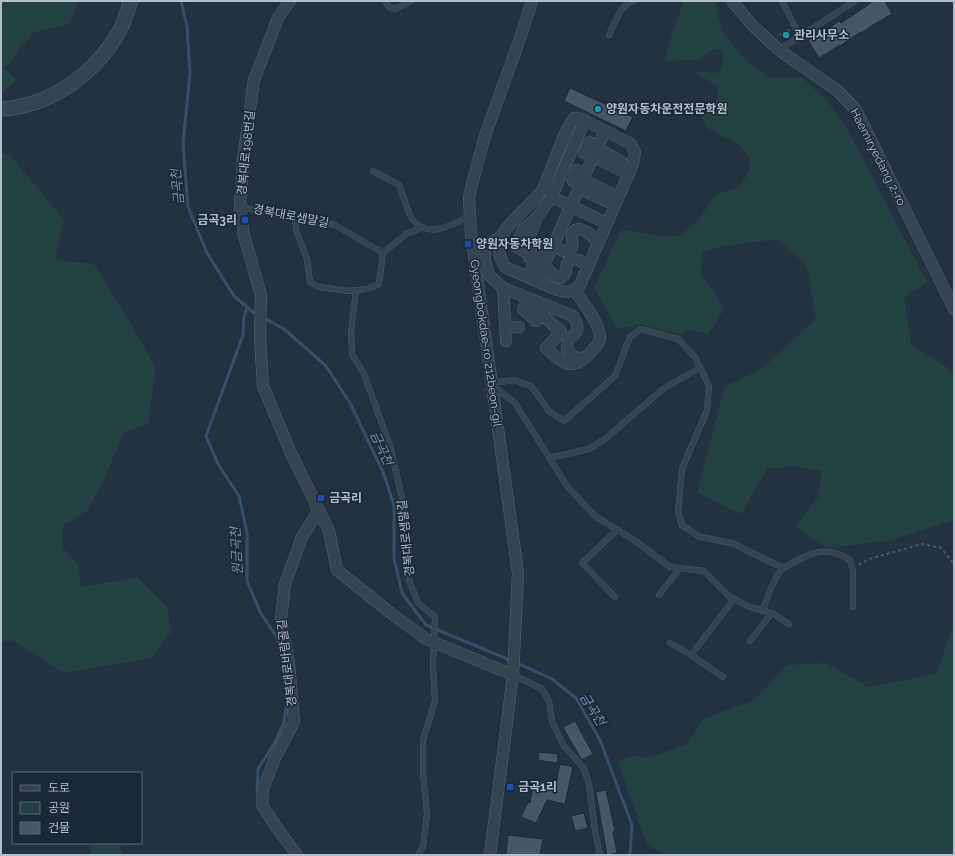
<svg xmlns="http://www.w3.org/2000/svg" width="955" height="856" viewBox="0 0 955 856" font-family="Raleway,'Noto Sans KR',sans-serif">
<rect width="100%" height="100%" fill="#223240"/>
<path fill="#244141" d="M1 1H79L70 24 33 33 5 68 17 80 1 94Z
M684 1H716L717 11 723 33 746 61 769 77H802L829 103 850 134 927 282 904 297 911 344 954 372V520L891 540 827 548 795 527 818 497 821 471 795 466 767 469 741 514 697 492 725 386 760 370 816 319 807 267 778 239 722 246 702 253 700 274 715 293 724 309 709 334 687 330 680 335 639 324 617 329 594 287 622 229 656 236H678L697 222 715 195 738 188 749 172V156L737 143 710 130 699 116 718 98V86L695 73 703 71 718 73 724 60 722 50 714 49 698 60 665 61 673 30Z
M1 152 10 155 64 220 55 260 94 264 127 317 156 368 148 424 124 432 102 484 87 511 63 525V548L79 565 80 587 137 577 167 607 171 632 151 658 63 673 12 640 1 643Z
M954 621V855H666L647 845 618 762 630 756 651 757 686 745 705 718 753 701 787 665 826 663 868 687 937 674Z
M91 843H120L123 855H91Z"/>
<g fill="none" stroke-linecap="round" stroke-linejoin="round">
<path stroke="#345069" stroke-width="3" d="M181 1 187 26 190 74 183 143 188 207 207 253 234 296 253 312 259 316
M247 307 244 317 243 335 206 436 218 464 239 496 247 532V581L260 612 278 639 283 668 287 700 284 723 274 744 258 769 257 792 258 795
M264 318 284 329 326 366 350 403 383 472 394 505V558L402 593 426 625 512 661
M517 663 552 679 576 698 600 740 632 825 630 855"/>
</g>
<path fill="#465867" stroke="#1d2b37" d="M874 1H885L892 14 873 25 861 33 860 32 840 46V45L819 58 808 40 819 33 820 35 839 21 841 23Z
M789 28 792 36 786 40 778 34Z
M570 88 633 117 626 131 564 101Z
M575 721 593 754 582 760 571 742 563 727Z
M539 752 558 754 557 763 538 760Z
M560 764 573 767 565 804 547 800 536 823 521 817 528 802 530 803 534 780 556 784Z
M606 790 615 831 613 832 617 853 607 855 596 792Z
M584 813 588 828 575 831 571 816Z
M508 835 543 839 540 855H506Z"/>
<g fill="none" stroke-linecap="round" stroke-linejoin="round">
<defs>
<path id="service" d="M385 1 389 7 395 9 411 1
M782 1 800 37
M609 35C615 24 620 4 633 1
M780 51 785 46 855 1
M373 171 399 185C402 192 409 216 413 220 428 239 453 225 469 216
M240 207 335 225 383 253 406 234 423 227
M295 216 296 230 307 259 310 282 319 287 347 291 367 289 379 284 383 253
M356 290 351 332 352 354 364 374 390 446 402 498 409 551V580L418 603 435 617 433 666 435 701 423 740V773L427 814 423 846 418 855
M491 383 515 380 532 387 549 411 564 421 615 376 630 337 641 329 678 339 695 357 709 386 707 410 682 469 678 513 682 525 700 537 732 543 783 568
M492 385 515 403 567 486 595 516 637 542 670 567 704 571 730 597 750 607 772 613 789 624
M549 458 589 449 605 439 664 388 700 368
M659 595 680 568
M615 597 582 563 617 530
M762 611C768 598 773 578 782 569 786 566 792 564 796 561 817 550 829 547 850 560L853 571V607
M750 641 772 613
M670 643 691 655
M513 675 542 689 549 701 552 721 564 746 584 768 589 785 595 831 600 855
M723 677 691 655 734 599"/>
<path id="minor" d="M290 1 278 18 254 80 243 159 240 207 244 236 261 295 260 339 263 386 290 451 329 531 337 570 392 614 426 639 513 675
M732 1 752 25 779 50 838 91 856 110 954 309
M574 118 582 119 631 144 635 152 633 164 580 285C571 293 569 293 557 290L505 267C500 258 496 246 501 236 510 221 532 204 543 189L566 131Z
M597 148 622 162
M593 157 584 153 589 142 598 146
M602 161 628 174
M583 179 610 193
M580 184 573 181 577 170 585 174
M587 192 615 205
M552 197 606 223
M501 237 485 245V262L489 275 503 288 573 316C580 328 579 332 568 340L567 349C572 356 576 359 585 358
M554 244C557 248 569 257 572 247 573 242 571 238 572 234 578 221 593 237 598 242
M529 258 531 255 516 247 523 229 535 219
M545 265 552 274 560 278C567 274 566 270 567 263L572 259 579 260 588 266
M528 277 539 251 527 244 537 217 551 198 585 120
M537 281 605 131
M503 288 506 341
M520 294 561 332 546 348C562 362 571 373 589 354 593 350 599 344 600 339 602 327 581 299 574 290
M528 302 523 309 536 321 542 315
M505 328 519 327
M297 855 277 828 262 805 263 789 274 760 294 722 289 663 281 619 285 584 302 537 319 510
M490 855 513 675 518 573 471 233 469 198 473 180 485 136 518 44 532 1"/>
<path id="tertiary" d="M1 109C52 106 96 73 120 30 125 21 127 10 131 1"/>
</defs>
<use href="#service" stroke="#54626e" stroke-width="6"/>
<use href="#minor" stroke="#54626e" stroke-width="12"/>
<use href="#tertiary" stroke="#54626e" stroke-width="15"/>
<path stroke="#425d5d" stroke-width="2" stroke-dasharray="3 3" stroke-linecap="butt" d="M859 565 869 559 922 544 941 548 954 564"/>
<use href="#service" stroke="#364450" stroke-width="5.5"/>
<use href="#minor" stroke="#364450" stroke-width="11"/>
<use href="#tertiary" stroke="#364450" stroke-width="14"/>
</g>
<g fill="#0f9aa8" stroke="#1b2935" stroke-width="1.5">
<circle cx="786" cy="35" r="4"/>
<circle cx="598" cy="109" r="4"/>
</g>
<g fill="#1a4fb4" stroke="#1b2935" stroke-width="1.5">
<rect x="241" y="216" width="8" height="8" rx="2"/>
<rect x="464" y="240" width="8" height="8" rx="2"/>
<rect x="317" y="494" width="8" height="8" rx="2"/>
<rect x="506" y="783" width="8" height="8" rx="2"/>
</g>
<g text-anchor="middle" stroke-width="3" stroke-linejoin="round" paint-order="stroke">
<g font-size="12" font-weight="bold" fill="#b3bfcb" stroke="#1b2935" text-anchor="start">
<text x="794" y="39">관리사무소</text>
<text x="606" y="113">양원자동차운전전문학원</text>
<text x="237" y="224" text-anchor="end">금곡3리</text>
<text x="476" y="248">양원자동차학원</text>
<text x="329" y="502">금곡리</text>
<text x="518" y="791">금곡1리</text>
</g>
<g font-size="12" fill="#b3bfcb" stroke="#1b2935">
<text transform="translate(246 153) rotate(-84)" y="4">경복대로198번길</text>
<text transform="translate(878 157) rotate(63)" y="4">Haemiryedang 2-ro</text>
<text transform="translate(291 216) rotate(11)" y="4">경복대로샘말길</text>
<text transform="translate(486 343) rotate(82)" y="4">Gyeongbokdae-ro 212beon-gil</text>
<text transform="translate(406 538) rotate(-96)" y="4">경복대로샘말길</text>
<text transform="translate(287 663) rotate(-97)" y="4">경복대로바람골길</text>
</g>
<g font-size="13" font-style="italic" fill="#7093b1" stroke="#1b2935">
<text transform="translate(177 187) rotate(-96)" y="5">금곡천</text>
<text transform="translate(382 448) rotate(65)" y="5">금곡천</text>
<text transform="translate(236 551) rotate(-93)" y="5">원금곡천</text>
<text transform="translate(593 709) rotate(58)" y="5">금곡천</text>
</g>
</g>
<rect width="955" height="856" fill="none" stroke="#b3bfcb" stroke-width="4"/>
<rect x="12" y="772" width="130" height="72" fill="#1b2935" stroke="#586571"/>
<rect x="20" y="785" width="20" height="6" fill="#364450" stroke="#586571"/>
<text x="48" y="792" font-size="12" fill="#b3bfcb">도로</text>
<rect x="20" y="802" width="20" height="12" fill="#244141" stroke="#586571"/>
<text x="48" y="812" font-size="12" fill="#b3bfcb">공원</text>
<rect x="20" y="822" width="20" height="12" fill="#465867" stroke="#586571"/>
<text x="48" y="832" font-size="12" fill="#b3bfcb">건물</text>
</svg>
